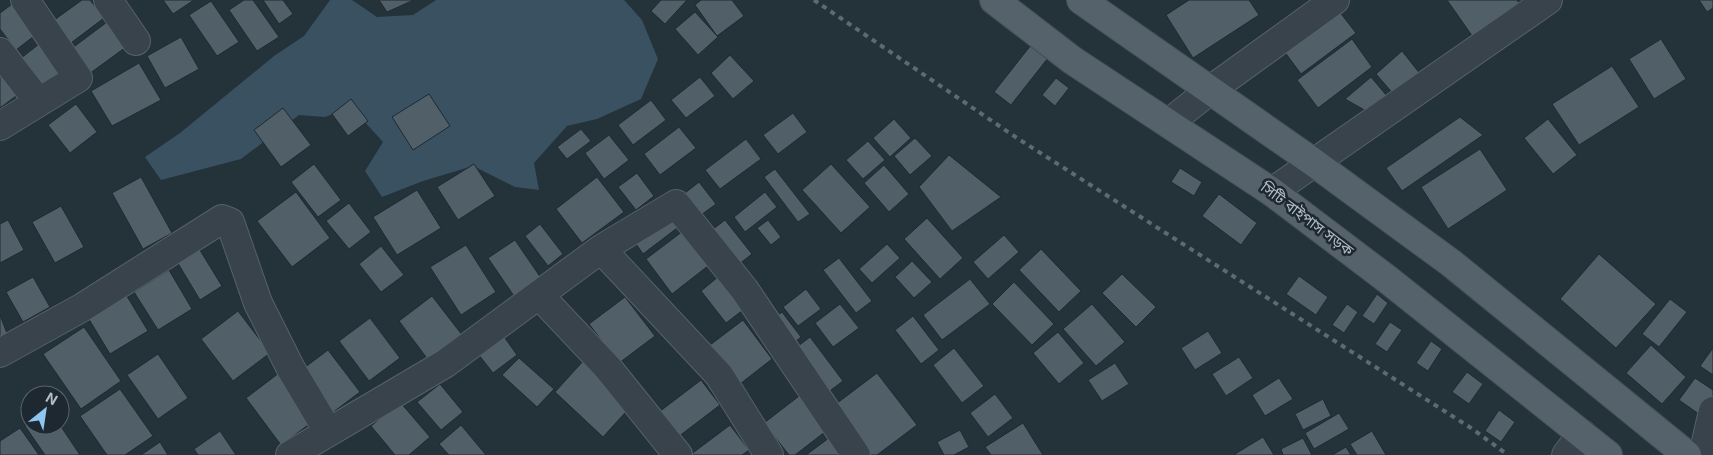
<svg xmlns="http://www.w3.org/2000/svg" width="1713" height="455" viewBox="0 0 1713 455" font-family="Inter,'Noto Sans Bengali',sans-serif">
<rect width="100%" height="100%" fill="#24323a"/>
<path fill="#395160" d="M330 0H352L377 17 413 15 436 0H624L642 20 658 59 641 99 597 119 567 126 534 163 539 190 515 187 473 166 423 181 382 197 365 171 383 142 351 107 325 117 299 115 241 159 161 180 145 157 180 133 274 56 304 36Z"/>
<path fill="#505f68" stroke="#1f2a32" d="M82 0H90L104 18 67 46 50 23Z
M163 0H194L173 14Z
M244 0H253L279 37 257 51 229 10Z
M263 0H283L293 14 279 24Z
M379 0H414L387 12Z
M661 0H687L665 24 651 11Z
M701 0H732L744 16 717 36 695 5Z
M1189 0H1249L1259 15 1193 58 1166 15Z
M1447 0H1517L1522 7 1475 40Z
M1699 0H1713V8L1707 12Z
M211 1 239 42 217 56 189 15Z
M15 2 38 33 16 50 0 29V13Z
M1335 6 1356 33 1301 74 1281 47Z
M695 12 718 37 698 55 675 29Z
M107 22 126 47 89 74 71 49Z
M181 37 199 69 165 88 147 56Z
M1352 39 1372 67 1318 108 1297 80Z
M1661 39 1686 79 1654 99 1629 59Z
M43 41 64 70 37 90 16 62Z
M1031 45 1048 58 1011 105 994 92Z
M1402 51 1421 75 1396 97 1376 74Z
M730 55 754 81 733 99 711 73Z
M139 63 161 100 112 126 91 91Z
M1612 66 1639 107 1579 145 1552 104Z
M0 67 20 93 0 108Z
M700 77 715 96 686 118 671 100Z
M1371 77 1392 102 1375 116 1345 99Z
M1056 78 1069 88 1055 106 1042 95Z
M429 94 450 126 413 150 392 117Z
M351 99 368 121 348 136 332 114Z
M651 100 666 120 633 145 618 125Z
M76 104 97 132 70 153 48 125Z
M283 108 311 145 281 167 254 130Z
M793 113 807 132 778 154 763 135Z
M1460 117 1483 135 1402 191 1386 168Z
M894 119 911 138 890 157 873 138Z
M1548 119 1577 155 1553 174 1524 138Z
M679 127 696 148 660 175 644 154Z
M581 129 591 141 567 159 557 147Z
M609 135 629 160 604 179 585 153Z
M915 138 932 156 910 175 894 156Z
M746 139 761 159 720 189 705 170Z
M868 141 885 160 863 179 846 160Z
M1480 149 1507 190 1448 229 1421 187Z
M949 155 1001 197 952 231 919 187Z
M314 164 341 200 318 217 291 182Z
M474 164 495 196 458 220 437 187Z
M831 164 870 207 841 233 802 190Z
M884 165 909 194 889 212 864 183Z
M1180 168 1202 182 1194 196 1171 182Z
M775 169 810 214 798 222 764 177Z
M637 173 654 196 636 210 618 187Z
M141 177 172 233 143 249 112 193Z
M597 177 624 212 582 243 556 209Z
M699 182 716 204 697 218 680 197Z
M417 190 441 228 397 255 373 217Z
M296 192 330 238 292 267 257 221Z
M765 192 777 207 745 232 734 217Z
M1219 194 1257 223 1241 245 1202 216Z
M349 203 371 232 349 249 326 221Z
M61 206 84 247 55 263 32 222Z
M669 210 681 225 643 254 632 238Z
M927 218 963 258 940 279 904 239Z
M8 220 24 250 0 263V224Z
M725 220 752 254 734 268 708 233Z
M768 220 781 237 771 245 757 228Z
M540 224 563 254 548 266 525 236Z
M687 228 713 262 672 294 646 259Z
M1004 235 1019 252 988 279 973 262Z
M515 240 543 281 516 299 488 258Z
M887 244 900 258 872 283 859 269Z
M466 245 496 292 461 315 430 267Z
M381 246 404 275 381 292 359 264Z
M198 247 222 286 200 300 176 260Z
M1041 249 1081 291 1059 312 1019 270Z
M1599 254 1656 304 1616 348 1560 299Z
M839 258 872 301 856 313 823 270Z
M912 261 932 282 914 298 895 277Z
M169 270 192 309 158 330 134 292Z
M1122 274 1156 307 1136 327 1102 293Z
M1299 276 1328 297 1316 315 1286 294Z
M33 277 50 307 23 322 6 292Z
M718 277 743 310 726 323 701 291Z
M970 279 990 304 942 340 923 315Z
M1014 282 1054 324 1032 345 992 304Z
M122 288 148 331 110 354 84 311Z
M806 289 821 309 798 326 783 307Z
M1377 294 1388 303 1374 324 1362 316Z
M432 296 466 340 432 365 399 321Z
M625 297 655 336 619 363 589 324Z
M1670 299 1687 312 1659 347 1642 334Z
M840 304 859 328 833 347 815 323Z
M1092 304 1125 342 1096 366 1063 329Z
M1347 304 1358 312 1344 333 1332 325Z
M238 311 270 353 233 381 201 339Z
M782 312 801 337 789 347 769 322Z
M0 315 10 341 0 345Z
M913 316 939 350 921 364 895 330Z
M370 318 400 358 369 381 339 341Z
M743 320 772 359 740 384 710 345Z
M1390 322 1402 330 1387 352 1375 344Z
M84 327 121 381 81 409 43 354Z
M500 331 517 355 493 373 475 350Z
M1208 331 1222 353 1195 370 1181 348Z
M1058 332 1084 363 1059 384 1033 353Z
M810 337 843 381 823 396 789 353Z
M1431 341 1442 349 1428 371 1416 363Z
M1651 345 1686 377 1662 404 1626 373Z
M954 348 984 386 962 403 933 365Z
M1713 348V375L1700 366Z
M328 350 360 392 332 413 300 371Z
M158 354 188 398 158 419 127 375Z
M1239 357 1253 378 1226 396 1212 374Z
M519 358 554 389 537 407 502 375Z
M585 359 634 403 603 437 555 392Z
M1115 363 1129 384 1102 401 1088 380Z
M1467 372 1483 384 1469 404 1452 392Z
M279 373 315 420 281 445 246 398Z
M877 373 917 425 877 455H869L832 407Z
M1279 378 1293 399 1265 416 1252 395Z
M1695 378 1713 390V424L1679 400Z
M701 380 720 405 678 437 659 412Z
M440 384 463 412 441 430 417 402Z
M120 389 153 436 125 455H107L80 416Z
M803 393 830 428 795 455H789L764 423Z
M995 394 1013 418 988 437 970 413Z
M1323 399 1331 416 1303 430 1295 414Z
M400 402 430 437 409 455H395L371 426Z
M1499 410 1515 422 1501 442 1485 431Z
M1339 413 1349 429 1314 449 1305 433Z
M30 422V425H60L80 455H45L25 426Z
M1023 423 1043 455H991L985 447Z
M461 425 486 455H449L439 444Z
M730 425 749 450 742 455H690Z
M20 428 39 455H0V441Z
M960 430 969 447 954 455H944L937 442Z
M220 431 236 455H198L194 449Z
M1372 431 1386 455H1357L1350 444Z
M833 435 848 455H806Z
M1263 437 1274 455H1236L1235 454Z
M1303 438 1312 455H1283L1281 449Z
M160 442 168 455H141Z
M1346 447 1351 455H1332Z"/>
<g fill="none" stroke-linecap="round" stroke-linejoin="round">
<defs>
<path id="minor" d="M108 0 136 41
M0 52 38 101
M1170 122 1209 91 1335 0
M0 126 78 78 25 0
M1272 192 1548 0
M601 249 676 204 744 289 856 455
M539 295 608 368 678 455
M0 353 83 307 222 219 230 222 258 303 291 369 328 431
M290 455 446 363 601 249 719 375 769 455
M1566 455 1582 434
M1703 455 1713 411"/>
<path id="major" d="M994 0 1072 60 1272 192 1387 279 1608 455
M1081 0 1313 162 1451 263 1687 455"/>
</defs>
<use href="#minor" stroke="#566169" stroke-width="30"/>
<use href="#major" stroke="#444f57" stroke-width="30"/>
<use href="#minor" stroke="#38434b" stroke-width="28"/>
<use href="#major" stroke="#56626b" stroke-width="28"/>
<path stroke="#5c6a73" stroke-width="4" stroke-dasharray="5 5" stroke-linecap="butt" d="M814 0 1017 138 1471 428 1508 455"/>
</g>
<g text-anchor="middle" stroke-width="5" stroke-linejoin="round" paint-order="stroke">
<g font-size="15" fill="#b3bec6" stroke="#1d2830">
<text transform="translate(1307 219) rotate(37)" y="5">সিটি বাইপাস সড়ক</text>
</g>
</g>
<g transform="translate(45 410) rotate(30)"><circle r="24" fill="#1d2830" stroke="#59646c"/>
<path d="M0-4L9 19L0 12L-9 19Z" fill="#8ec6f1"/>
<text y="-8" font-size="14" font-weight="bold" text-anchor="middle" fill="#b3bec6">N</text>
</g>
</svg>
